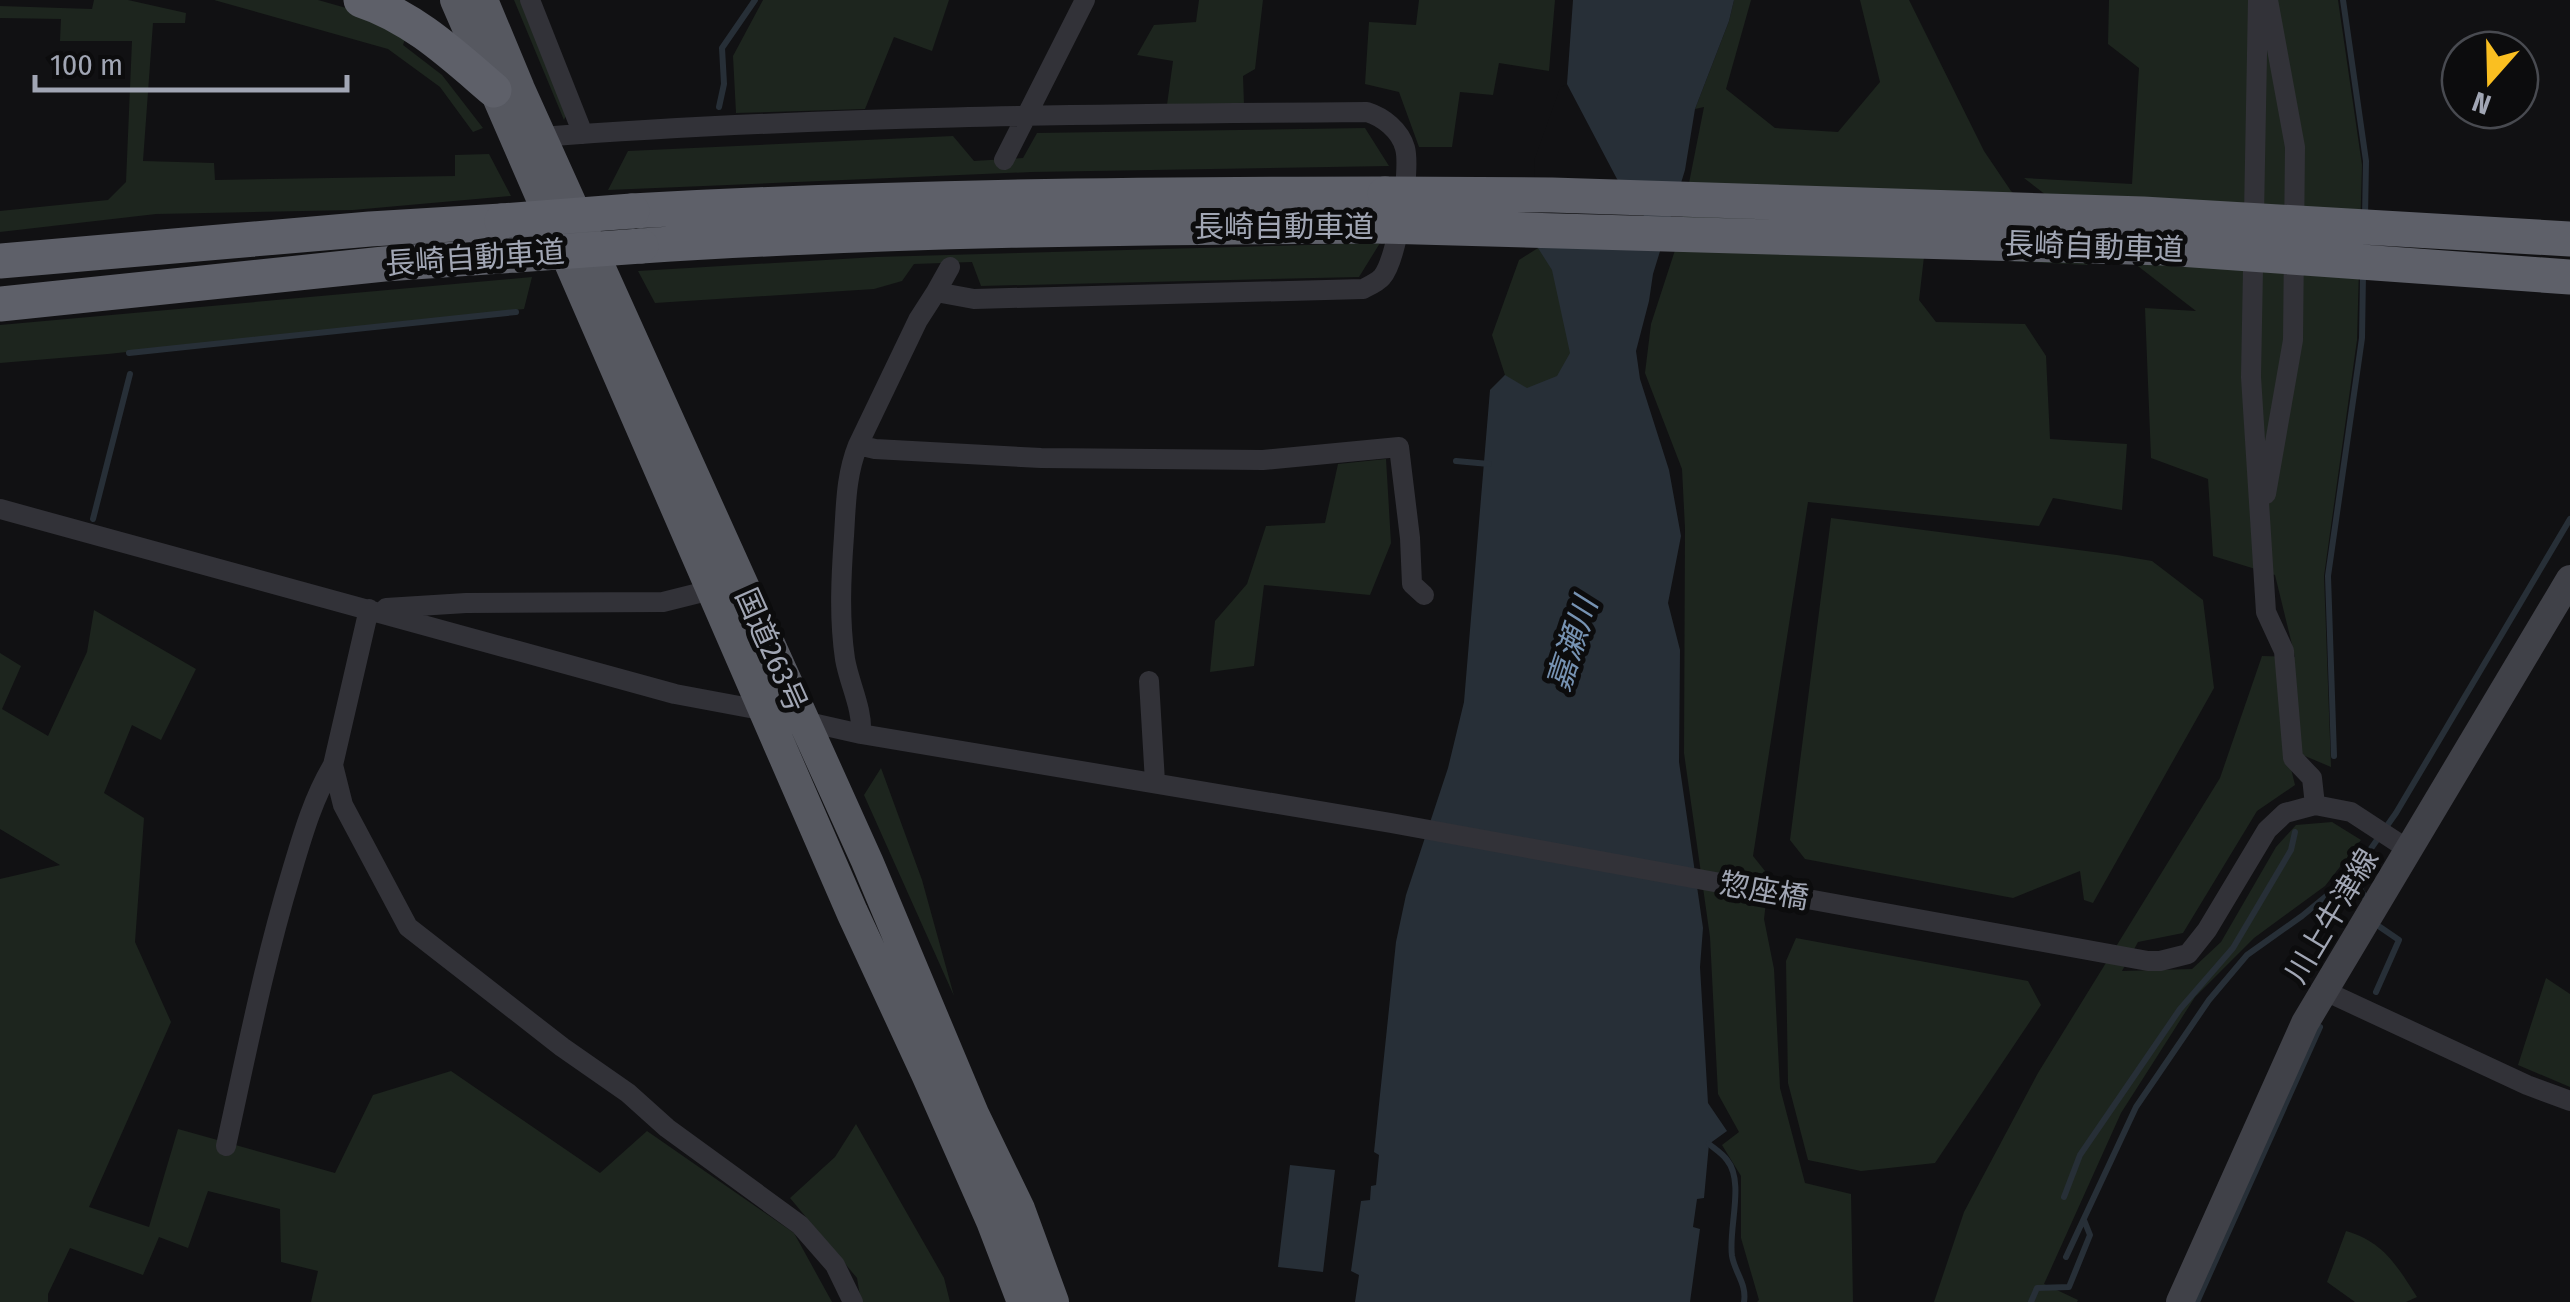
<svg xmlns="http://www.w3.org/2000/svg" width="2570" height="1302" viewBox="0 0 2570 1302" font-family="'Fira Sans Condensed','Noto Sans JP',sans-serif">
<rect width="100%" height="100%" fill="#111113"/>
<path fill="#1d251e" d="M94 0H128L186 13 185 23H153L143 161 214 163 215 180 455 176V155L489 154 511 196 353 210 156 214 0 232V211L108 200 126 182 132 41H60L61 19 0 18V6L92 9Z
M214 0H318L364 13 406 36 403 45 442 75 483 128 473 132 440 87 388 49Z
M514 0H525L568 111 564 120Z
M763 0H949L932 51 894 37 865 109 736 113 733 56Z
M1199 0H1263L1255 69 1243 76 1244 105H1167L1173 61 1137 55 1154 25 1196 22Z
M1419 0H1555L1549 71 1499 63 1493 95 1460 92 1452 147H1419L1399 92 1365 84 1369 22 1416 25Z
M1734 0H1751L1726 89 1775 128 1838 132 1880 82 1860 0H1909L1984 151 2011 191 2088 265 1924 257 1919 300 1936 322 2025 324 2046 356 2050 439 2127 444 2122 510 2053 498 2039 526 1808 502 1753 856 1769 876 1764 919 1774 969 1780 1088 1805 1183 1851 1194 1853 1302H1757L1759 1300 1741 1238V1176L1722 1145 1739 1132 1718 1094 1710 937 1684 753 1685 528 1682 469 1645 373 1651 324 1677 244 1704 107 1695 109 1729 21Z
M2109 0H2338L2362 165 2357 340 2324 576 2331 767 2286 748 2295 785 2257 811 2183 933 2138 942 2122 971 2192 969 2221 942 2276 847 2296 825 2332 822 2361 840 2325 886 2254 938 2195 997 2121 1113 2044 1284 2078 1300 2077 1302H1934L1964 1212 2038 1073 2220 778 2262 656 2295 657 2275 575 2213 556 2208 479 2151 458 2145 308 2196 311 2024 178 2132 184 2139 68 2108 44Z
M1365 128 1389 166 1032 172 608 190 628 151 953 136 974 161 1023 158 1037 133Z
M1540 159 1588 359 1533 410 1490 390 1505 375 1492 335 1519 260 1538 248Z
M1380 243 1359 277 981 286 972 262 914 264 902 281 874 289 655 303 638 271 876 257Z
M532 277 524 309 108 354 0 363V325Z
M1386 459 1391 543 1370 595 1264 585 1254 666 1210 672 1215 621 1247 584 1266 526 1325 523 1338 464Z
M1831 518 2117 555 2152 561 2203 600 2214 688 2093 903 2084 900 2080 871 2013 898 1805 859 1790 840Z
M94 610 196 669 161 740 132 725 104 793 144 818 135 942 171 1022 89 1207 149 1227 178 1129 335 1173 373 1095 451 1071 600 1173 647 1131 794 1233 832 1302H311L318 1271 281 1262 280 1209 208 1191 188 1248 159 1237 143 1275 70 1248 48 1294V1302H0V879L60 865 0 829V653L21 666 2 709 48 736 87 652Z
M881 768 922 880 954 996 864 795Z
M1796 938 2028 981 2041 1005 1935 1163 1861 1171 1808 1160 1788 1083 1786 961Z
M2546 978 2570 994V1087L2518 1065Z
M856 1124 944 1278 950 1302H861L857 1278 790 1198 835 1157Z
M2346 1231C2384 1242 2397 1266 2417 1297L2406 1302H2355L2327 1282Z"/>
<path fill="#272f37" d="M1573 0H1734L1729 21 1695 109 1685 170 1653 274 1649 301 1636 351 1640 379 1669 470 1681 536 1668 603 1680 650 1679 762 1703 928 1700 967 1708 1103 1727 1131 1709 1144 1704 1198 1697 1199 1693 1227 1700 1229 1690 1302H1355L1359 1275 1351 1271 1361 1201 1370 1200 1371 1186 1376 1185 1379 1155 1374 1152 1396 942 1406 895 1448 768 1464 702 1490 390 1505 375 1527 388 1557 376 1570 353 1552 270 1538 248 1540 159 1567 84Z
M1290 1165 1335 1170 1323 1272 1278 1267Z"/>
<path fill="#111113" d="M1567 84 1617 179 1664 243 1533 247 1535 158 1560 88Z"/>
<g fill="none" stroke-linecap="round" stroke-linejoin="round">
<path stroke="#272f37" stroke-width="6" d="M2343 0 2366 161 2365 217
M719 107 724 84 722 48 755 0
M129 353 516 312
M1456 461 1489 464
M93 519 130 374
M2334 756 2328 576 2362 338 2363 274
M2353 874 2365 898
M2376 992 2399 940 2380 927
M1709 1144C1715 1149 1723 1154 1727 1160 1745 1182 1728 1229 1732 1256 1735 1273 1747 1284 1744 1302
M2064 1197 2080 1155 2180 1009 2233 948 2291 850 2295 832
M2066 1257 2136 1107 2209 1000 2247 955 2302 916 2353 874 2396 813 2570 519
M2031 1302 2037 1288 2069 1287 2090 1235 2084 1220
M2197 1302 2320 1027"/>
<path stroke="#323238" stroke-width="20" d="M530 0 583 134
M2258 0 2251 377 2266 612 2284 651 2293 758 2312 778 2315 805
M541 137C816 116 1092 114 1367 112 1383 117 1400 130 1405 148 1411 170 1397 260 1382 277 1378 282 1369 286 1363 289L974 299 936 292 918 320 858 445 875 449 1041 458 1263 460 1399 447 1410 538 1412 584 1424 595
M1004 160 1085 0
M936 292 950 267
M858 445C846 475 846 504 844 536 841 577 839 618 845 659 849 683 863 709 861 734
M2266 494 2293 340 2295 147 2268 0
M0 509 675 694 771 712
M386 608 466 603 663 602 711 590
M369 609 333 765 343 805 408 927 562 1047 628 1093 667 1128 800 1225 835 1265 853 1302
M1149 681 1155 782
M799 720 861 734 1391 823 2148 961H2160L2188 954 2207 930 2267 830 2285 813 2315 805 2351 812 2409 850
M2325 991 2527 1085 2570 1101
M226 1146C246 1055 264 963 291 874 302 837 313 798 333 765"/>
<path stroke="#404148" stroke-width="28" d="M2180 1302 2305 1023 2570 579"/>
<path stroke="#565860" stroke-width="32" d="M456 0 852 912 927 1074 992 1221 1023 1302
M482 0 519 89 867 861 973 1114 1019 1209 1053 1302"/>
<path stroke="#5e6069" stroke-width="35" d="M361 0C413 17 453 55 494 90
M632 211C883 197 1134 194 1385 194
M641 246C888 230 1135 227 1382 226
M0 261 370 229 502 221
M0 304 384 264 516 255"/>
<path stroke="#5e6069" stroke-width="35" d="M1385 194 1552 195 2143 214 2570 239
M502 221 632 211
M1382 226 2165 248 2570 277
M516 255 641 246"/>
</g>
<g text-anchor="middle" stroke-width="10" stroke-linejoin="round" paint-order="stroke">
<g font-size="30" fill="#a1a6b4" stroke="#0c0c0d">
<text x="1284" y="237">長崎自動車道</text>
<text transform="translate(2094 247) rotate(2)" y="10">長崎自動車道</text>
<text transform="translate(475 258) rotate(-4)" y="10">長崎自動車道</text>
<text transform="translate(771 650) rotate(66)" y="10">国道263号</text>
<text transform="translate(1764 891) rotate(10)" y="10">惣座橋</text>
<text transform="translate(2332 916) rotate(-59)" y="10">川上牛津線</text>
</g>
<g font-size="32" font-style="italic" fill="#7692b2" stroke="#0c0c0d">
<text transform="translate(1572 644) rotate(-72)" y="11">嘉瀬川</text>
</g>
</g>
<g transform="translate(2490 80) rotate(200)"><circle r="48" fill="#0c0c0d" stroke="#484a50" stroke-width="2.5"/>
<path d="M0-8L18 38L0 25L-18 38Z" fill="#fabf21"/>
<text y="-15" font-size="28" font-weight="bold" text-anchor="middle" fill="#a1a6b4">N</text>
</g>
<path d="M35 75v15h312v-15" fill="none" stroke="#a1a6b4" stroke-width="5"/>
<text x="50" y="75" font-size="30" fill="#a1a6b4" stroke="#0c0c0d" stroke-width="8" paint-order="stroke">100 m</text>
</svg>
